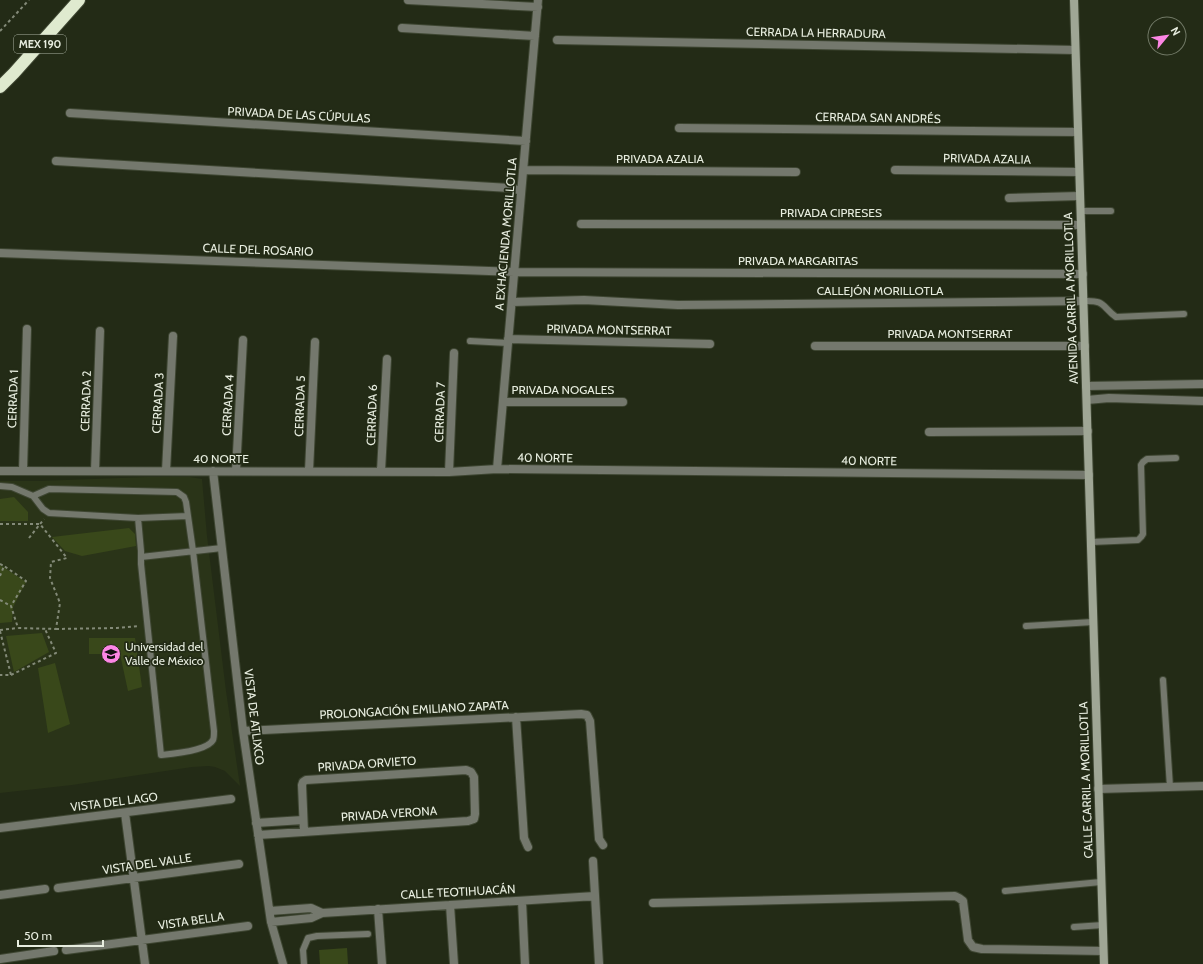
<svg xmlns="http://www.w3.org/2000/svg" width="1203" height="964" viewBox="0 0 1203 964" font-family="Cabin,sans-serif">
<rect width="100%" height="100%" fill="#232b16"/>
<path fill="#2a3418" d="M147 477H190L202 479 207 536 226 691 240 786 225 771 215 767 209 766 192 767 72 785 0 793V481H39Z"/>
<path fill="#39481a" d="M14 497 28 512V521H0V499Z
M129 528 135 534 136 546 82 556 65 551 52 537Z
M0 565 26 582 13 607 12 622 0 623Z
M42 633 49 652 14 672 6 636Z
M89 638H135L142 687 128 691 120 654H89Z
M55 663 70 724 48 733 38 668Z
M347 948 348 964H320L319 950Z"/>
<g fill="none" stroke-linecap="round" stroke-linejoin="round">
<defs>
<path id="lane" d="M1080 211H1111
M1083 301C1106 300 1101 306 1116 317L1184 314
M470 341 508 343
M0 486 12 487 33 496
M138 518 141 551V564L161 755C172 754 207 751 213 740 214 738 214 734 214 731L193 551 186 502 184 497 177 492 49 489 33 496 43 509 49 513 138 518 188 516
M1091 542 1138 540 1141 537 1143 534 1141 465 1143 462 1147 459 1176 458
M141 557 222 548
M1026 626 1093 622
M1163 680 1170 787
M1005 891 1101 882
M1074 927 1103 925
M304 964 303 950 308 938 317 936 368 934"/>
<path id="street" d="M408 0 538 7
M402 28 535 36
M557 40 1075 50
M70 113 526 141
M679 128 1078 132
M56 161 511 188 521 191
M523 170 796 172
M895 170 1079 172
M1009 198 1080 196
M581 224 1081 225
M0 253 514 272 1083 274
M512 302 584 300 678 305 1083 301
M508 339 710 344
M815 346H1085
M1086 386 1203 384
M1087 400 1109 398 1203 401
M503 402H623
M929 432 1088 431
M497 469 538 0
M0 471 449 472 497 469 1089 475
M23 471 27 329
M95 471 100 331
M166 471 173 336
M213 471 243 731 271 922 283 964
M236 471 243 340
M309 471 315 342
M381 471 387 359
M449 472 454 353
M516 717 524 838 528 847
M243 731 581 714 587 715 590 721 599 839 603 845
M1098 789 1203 786
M125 813 145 964
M256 823 303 820
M0 828 231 799
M258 835 468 821 474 819 475 814 474 777 471 772 466 770 306 780 303 782 302 785 304 832
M593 861 599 964
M58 888 239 864
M0 895 45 889
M522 901 525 964
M653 903 955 896 959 898 963 901 968 940 973 947 982 949 1103 951
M450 905 454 964
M378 909 382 964
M270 911 311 908 322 913
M271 922 311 918 322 913 595 896
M66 950 248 926
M0 959 54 951"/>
<path id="secondary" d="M1074 0 1104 964"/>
<path id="highway" d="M0 87 14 73 79 0"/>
</defs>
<use href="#lane" stroke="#3e4632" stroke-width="8"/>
<use href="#street" stroke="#3e4632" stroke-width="10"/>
<use href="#secondary" stroke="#3e4632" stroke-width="10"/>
<use href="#highway" stroke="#3e4632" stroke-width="14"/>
<path stroke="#838a78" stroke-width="2" stroke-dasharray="3 3" stroke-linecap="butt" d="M0 31 29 0
M0 524H40L67 558 51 562 50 578 60 603 56 629 18 628 11 606 26 581 4 566 0 576
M29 538 44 519
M0 564 4 566
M0 600 11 606
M56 629 117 628 139 626
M0 630 18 628
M0 631 11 675H0
M11 675 56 653 45 629"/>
<use href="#lane" stroke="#74786d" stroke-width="6"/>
<use href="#street" stroke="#74786d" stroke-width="8"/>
<use href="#secondary" stroke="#9fa695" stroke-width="8"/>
<use href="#highway" stroke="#dfeacf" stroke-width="12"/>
</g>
<defs>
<symbol id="university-disc" viewBox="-11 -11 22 22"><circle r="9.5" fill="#fc86e4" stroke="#232b16"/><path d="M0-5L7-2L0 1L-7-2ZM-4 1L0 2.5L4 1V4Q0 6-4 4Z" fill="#111"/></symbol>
</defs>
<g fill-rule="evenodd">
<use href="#university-disc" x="100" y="643" width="22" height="22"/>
</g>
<g text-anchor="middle" stroke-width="3.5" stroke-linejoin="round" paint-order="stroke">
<rect fill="#232b16" stroke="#acb3a3" stroke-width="1" x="14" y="35" width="52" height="18" rx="3"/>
<g font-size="11" font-weight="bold" fill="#e7eddf">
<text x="40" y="48">MEX 190</text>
</g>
<g font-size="12" fill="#e7eddf" stroke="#232b16">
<text transform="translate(816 33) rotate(1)" y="4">CERRADA LA HERRADURA</text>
<text transform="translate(299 115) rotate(3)" y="4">PRIVADA DE LAS CÚPULAS</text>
<text transform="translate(878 118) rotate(1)" y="4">CERRADA SAN ANDRÉS</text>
<text x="660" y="163">PRIVADA AZALIA</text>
<text transform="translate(987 159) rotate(1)" y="4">PRIVADA AZALIA</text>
<text x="831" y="217">PRIVADA CIPRESES</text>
<text transform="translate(506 234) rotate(-85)" y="4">A EXHACIENDA MORILLOTLA</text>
<text transform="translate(258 250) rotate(2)" y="4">CALLE DEL ROSARIO</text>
<text x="798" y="265">PRIVADA MARGARITAS</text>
<text x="880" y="295">CALLEJÓN MORILLOTLA</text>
<text transform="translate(1071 298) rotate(-92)" y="4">AVENIDA CARRIL A MORILLOTLA</text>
<text transform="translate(609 330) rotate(1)" y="4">PRIVADA MONTSERRAT</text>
<text x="950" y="338">PRIVADA MONTSERRAT</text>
<text x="563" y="394">PRIVADA NOGALES</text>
<text transform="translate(13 399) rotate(-88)" y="4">CERRADA 1</text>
<text transform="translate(86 401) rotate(-88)" y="4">CERRADA 2</text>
<text transform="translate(158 403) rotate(-87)" y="4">CERRADA 3</text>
<text transform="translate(228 405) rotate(-87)" y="4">CERRADA 4</text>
<text transform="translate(300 406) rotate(-88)" y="4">CERRADA 5</text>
<text transform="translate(440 412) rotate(-88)" y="4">CERRADA 7</text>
<text transform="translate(372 415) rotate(-88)" y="4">CERRADA 6</text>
<text transform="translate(545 458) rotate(1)" y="4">40 NORTE</text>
<text x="221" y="463">40 NORTE</text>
<text transform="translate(869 461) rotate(1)" y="4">40 NORTE</text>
<text transform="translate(414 710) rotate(-3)" y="4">PROLONGACIÓN EMILIANO ZAPATA</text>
<text transform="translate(254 717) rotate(83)" y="4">VISTA DE ATLIXCO</text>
<text transform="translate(367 764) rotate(-4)" y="4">PRIVADA ORVIETO</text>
<text transform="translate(1086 780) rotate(-92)" y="4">CALLE CARRIL A MORILLOTLA</text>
<text transform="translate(114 802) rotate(-7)" y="4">VISTA DEL LAGO</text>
<text transform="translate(389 814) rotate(-4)" y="4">PRIVADA VERONA</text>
<text transform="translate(147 864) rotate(-8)" y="4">VISTA DEL VALLE</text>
<text transform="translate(458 892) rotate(-3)" y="4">CALLE TEOTIHUACÁN</text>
<text transform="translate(191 921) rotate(-8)" y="4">VISTA BELLA</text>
</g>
<g font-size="12" fill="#e7eddf" stroke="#232b16" text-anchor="start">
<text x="125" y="651">Universidad del<tspan x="125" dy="14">Valle de México</tspan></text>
</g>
</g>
<g transform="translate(1167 36) rotate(61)"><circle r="19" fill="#232b16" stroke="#717966"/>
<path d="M0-3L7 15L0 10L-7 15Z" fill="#fc86e4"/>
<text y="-6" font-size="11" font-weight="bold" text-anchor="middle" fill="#e7eddf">N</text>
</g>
<path d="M18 940v6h85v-6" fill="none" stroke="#e7eddf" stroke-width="2"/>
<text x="24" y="940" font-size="12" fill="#e7eddf" stroke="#232b16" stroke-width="3" paint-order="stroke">50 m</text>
</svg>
